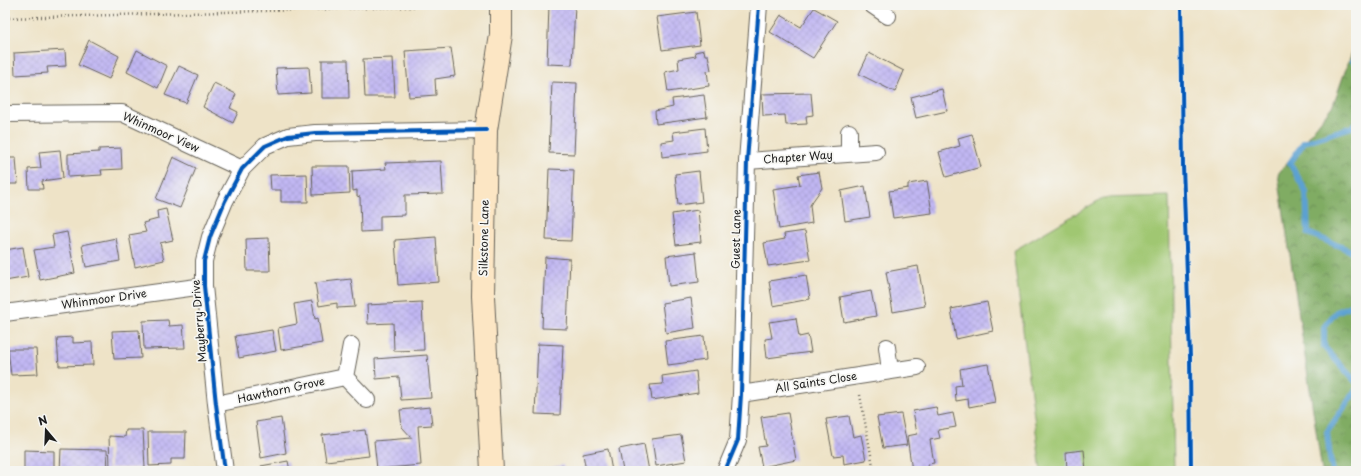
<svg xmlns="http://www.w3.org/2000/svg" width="1361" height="476" viewBox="0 0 1361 476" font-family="'Playpen Sans',sans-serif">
<defs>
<pattern id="forest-crowns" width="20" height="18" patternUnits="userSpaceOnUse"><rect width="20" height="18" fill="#80ac64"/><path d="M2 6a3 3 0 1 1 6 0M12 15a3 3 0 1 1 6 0" fill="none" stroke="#688b52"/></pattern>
<pattern id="building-cross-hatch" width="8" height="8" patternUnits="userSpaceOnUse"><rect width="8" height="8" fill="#c1b7f3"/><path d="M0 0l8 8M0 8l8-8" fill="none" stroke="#a59dd0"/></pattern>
</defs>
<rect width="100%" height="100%" fill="#f6f6f2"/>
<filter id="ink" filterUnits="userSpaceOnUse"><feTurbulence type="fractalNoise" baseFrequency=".025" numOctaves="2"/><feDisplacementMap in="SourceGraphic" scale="8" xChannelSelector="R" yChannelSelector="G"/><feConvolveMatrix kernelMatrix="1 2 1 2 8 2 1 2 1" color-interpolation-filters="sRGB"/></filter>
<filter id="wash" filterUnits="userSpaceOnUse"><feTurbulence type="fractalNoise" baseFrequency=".012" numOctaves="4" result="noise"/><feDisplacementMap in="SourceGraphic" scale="16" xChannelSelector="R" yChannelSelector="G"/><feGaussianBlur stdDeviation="0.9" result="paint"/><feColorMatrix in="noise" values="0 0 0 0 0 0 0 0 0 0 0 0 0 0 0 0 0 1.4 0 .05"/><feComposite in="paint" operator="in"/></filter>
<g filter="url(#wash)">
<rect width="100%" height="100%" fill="#eee3c7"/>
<path fill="url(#forest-crowns)" stroke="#4e6440" d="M1356 41V471H1322L1278 174 1333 105Z"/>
<path fill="#a0c772" stroke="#5e7247" d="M1169 196 1174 471H1041L1013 251 1103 198Z"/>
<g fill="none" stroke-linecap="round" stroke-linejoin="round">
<path stroke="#5ba1d1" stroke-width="6" d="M1356 58 1353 61 1356 62
M1356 124 1352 127 1304 142 1290 163 1306 192 1308 233 1356 253
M1356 304 1336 312 1324 327V347L1356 382
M1333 471 1330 458 1327 432 1356 390"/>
</g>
<g id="blocks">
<path fill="url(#building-cross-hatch)" d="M549 5H575L572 65 547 64Z
M814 8 837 21 813 58 770 32 781 15 801 27Z
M696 12 700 45 662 50 657 17Z
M89 40 119 56 109 79 78 65Z
M451 48 455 76 435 79 436 95 409 97 405 51Z
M65 50 66 66 47 67 48 73 15 75 14 53Z
M137 50 167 66 158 88 127 72Z
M704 50 705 55H708L711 70 707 71 709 86 668 92 665 72 679 69 678 59 696 56 695 52Z
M869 53 904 71 895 92 859 74Z
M393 58 395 97H365L363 59Z
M322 60H348L349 98H322Z
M179 66 198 75 186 103 165 95Z
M309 67 311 93 278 95 276 68Z
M552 82 577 83 574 154 549 153Z
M214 83 236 94 230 108 238 112 233 123 203 107Z
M942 89 947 111 916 118 911 97Z
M811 93 813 115 806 116 807 124 786 125 785 115 763 116 762 94Z
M704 95 707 117 656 124 655 111 673 107 672 99Z
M705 128 707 151 662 157 661 142 674 140 673 132Z
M972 134 981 167 946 177 939 152 960 146 958 138Z
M121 148 122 169 101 170 102 175 68 177V154L99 152V149Z
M60 150 63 178 42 181 43 189H29L28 169 41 168 39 152Z
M173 157 196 168 180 208 156 199Z
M5 158H16L18 184H5Z
M441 161 443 194 405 195V215L380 216V231L361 232 360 197 357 196V190L353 191 352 171 386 169 385 163Z
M312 166H349L350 193 313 195Z
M549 169 574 170 571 241 546 240Z
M699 171 702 202 678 205 675 174Z
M819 172 822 188 810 205 812 223 779 229 773 189 800 185 798 175Z
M307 174 308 202H281V190H271L270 175Z
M927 181 932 213 893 218 889 191 908 188V184Z
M865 186 870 217 845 221 841 191Z
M166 209 173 240 160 243 164 260 135 267 129 235 146 232 143 223 158 219 157 211Z
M698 210 701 242 676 245 672 214Z
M805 231 810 260 768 266 764 243 785 239 784 234Z
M67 232 75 273 40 280 34 250 54 247 52 235Z
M436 237 439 282 398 285 395 240Z
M116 238 120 261 86 267 82 245Z
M269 238 270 271H247L246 239Z
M23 247 28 277 5 281V250Z
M696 252 699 282 669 286 666 256Z
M545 257 570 259 567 329 542 328Z
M918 266 925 306 893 312 886 272Z
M806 275 810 299 773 306 769 281Z
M351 279 355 307 337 308V303L319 306 315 283Z
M871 291 876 316 844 322 840 297Z
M691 298 695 328 666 333 662 303Z
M312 301 315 319 318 318 322 343 281 350 278 328 297 324 294 304Z
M422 302 424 350 394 351 393 323 368 324 367 305Z
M987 302 993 331 956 339 951 309Z
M796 318 799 337 808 335 811 352 767 358 765 339 772 338 769 322Z
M168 320 169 326 183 325 185 348 144 349 143 321Z
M139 330 141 358 114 359 112 331Z
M272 330 276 351 239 358 235 336Z
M704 336 706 360 668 365 665 341Z
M73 337V343L92 342 93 365 59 366 57 338Z
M538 344 563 345 560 415 535 414Z
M8 349H36L38 374 11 375Z
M427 355 431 398 401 400 399 377 376 379 375 359Z
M988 364 995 402 969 407 968 399 956 401 955 386 962 385 960 369Z
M696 371 698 393 652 400 650 385 663 384 662 376Z
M430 407 432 425 418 426 421 465 377 469 374 441 412 438 402 427 400 410Z
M936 407 938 416 953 413 956 427 938 430 940 438 930 440 934 463 928 464 929 471H912L907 436 917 434 913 411Z
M788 413 796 460 762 467 758 447 766 446 761 417Z
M901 414 907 445 883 448 877 417Z
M849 416 853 437 861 435 866 460 844 464 843 455 833 456 826 419Z
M281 418 286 453 261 458 256 422Z
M126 430H143L145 468H110L109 436 125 437Z
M365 430 369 456 326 461 322 435Z
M148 432H186L185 459H171V465L149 466Z
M681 435 686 461 656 466 652 439Z
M644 444 649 471H623L619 449Z
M61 449 107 450 108 471H60Z
M608 449 612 471H586L583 454Z
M24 450 54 451V471H24Z
M1084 450 1086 471H1067L1066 452Z
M5 460H6L8 471H5Z
M288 461 290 471H262L261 466Z
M563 465 565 471H538V470Z"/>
</g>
</g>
<g filter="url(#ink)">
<use href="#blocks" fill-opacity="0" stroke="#666258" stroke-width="1"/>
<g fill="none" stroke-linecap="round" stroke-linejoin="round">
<defs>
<path id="street" d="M872 5 888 16
M5 114 122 113 242 169
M849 132V154
M747 161 876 152
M5 313 204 286
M351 345 345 377 367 400
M887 347 890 371
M741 394 917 367
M216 404 345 377
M225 471 216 404 204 286V261L210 237 225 201 242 169 265 146 288 136 315 133 486 130
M725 471 738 440 741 394 747 161 759 5"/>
<path id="secondary" d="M492 471 483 296 486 130 501 35V5"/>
</defs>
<use href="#street" stroke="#666258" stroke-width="18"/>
<use href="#secondary" stroke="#666258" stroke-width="24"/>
<path stroke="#666258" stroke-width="2.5" stroke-dasharray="1 3" stroke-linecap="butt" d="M5 18 480 5
M860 395 874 471"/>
<use href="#street" stroke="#fff" stroke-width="16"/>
<use href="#secondary" stroke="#fce6c4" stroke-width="22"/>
<defs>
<path id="cycleway" d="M1181 5 1183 166 1190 357 1191 471
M225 471 216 404 204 286V261L210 237 225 201 242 169 265 146 288 136 315 133 486 130
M725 471 738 440 741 394 747 161 759 5"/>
</defs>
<use href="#cycleway" stroke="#f6f6f2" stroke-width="6"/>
<use href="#cycleway" stroke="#0057b8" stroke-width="4"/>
</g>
</g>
<g text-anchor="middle" stroke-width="3.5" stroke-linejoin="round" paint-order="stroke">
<g font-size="11" fill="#1c1c1c" stroke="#f6f6f2">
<text transform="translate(161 132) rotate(24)" y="4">Whinmoor View</text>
<text transform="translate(798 157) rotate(-4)" y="4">Chapter Way</text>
<text transform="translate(484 238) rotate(-89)" y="4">Silkstone Lane</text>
<text transform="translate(736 239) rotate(-89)" y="4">Guest Lane</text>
<text transform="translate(104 299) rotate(-8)" y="4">Whinmoor Drive</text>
<text transform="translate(199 321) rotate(-95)" y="4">Mayberry Drive</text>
<text transform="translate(816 382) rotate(-9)" y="4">All Saints Close</text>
<text transform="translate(281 390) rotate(-12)" y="4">Hawthorn Grove</text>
</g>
</g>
<rect width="1361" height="476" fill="none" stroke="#f6f6f2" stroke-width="20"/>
<g transform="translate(46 430) rotate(341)" stroke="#f6f6f2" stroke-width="3" paint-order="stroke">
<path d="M0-3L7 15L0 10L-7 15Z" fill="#1c1c1c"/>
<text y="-6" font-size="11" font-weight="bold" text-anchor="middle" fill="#1c1c1c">N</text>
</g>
</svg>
